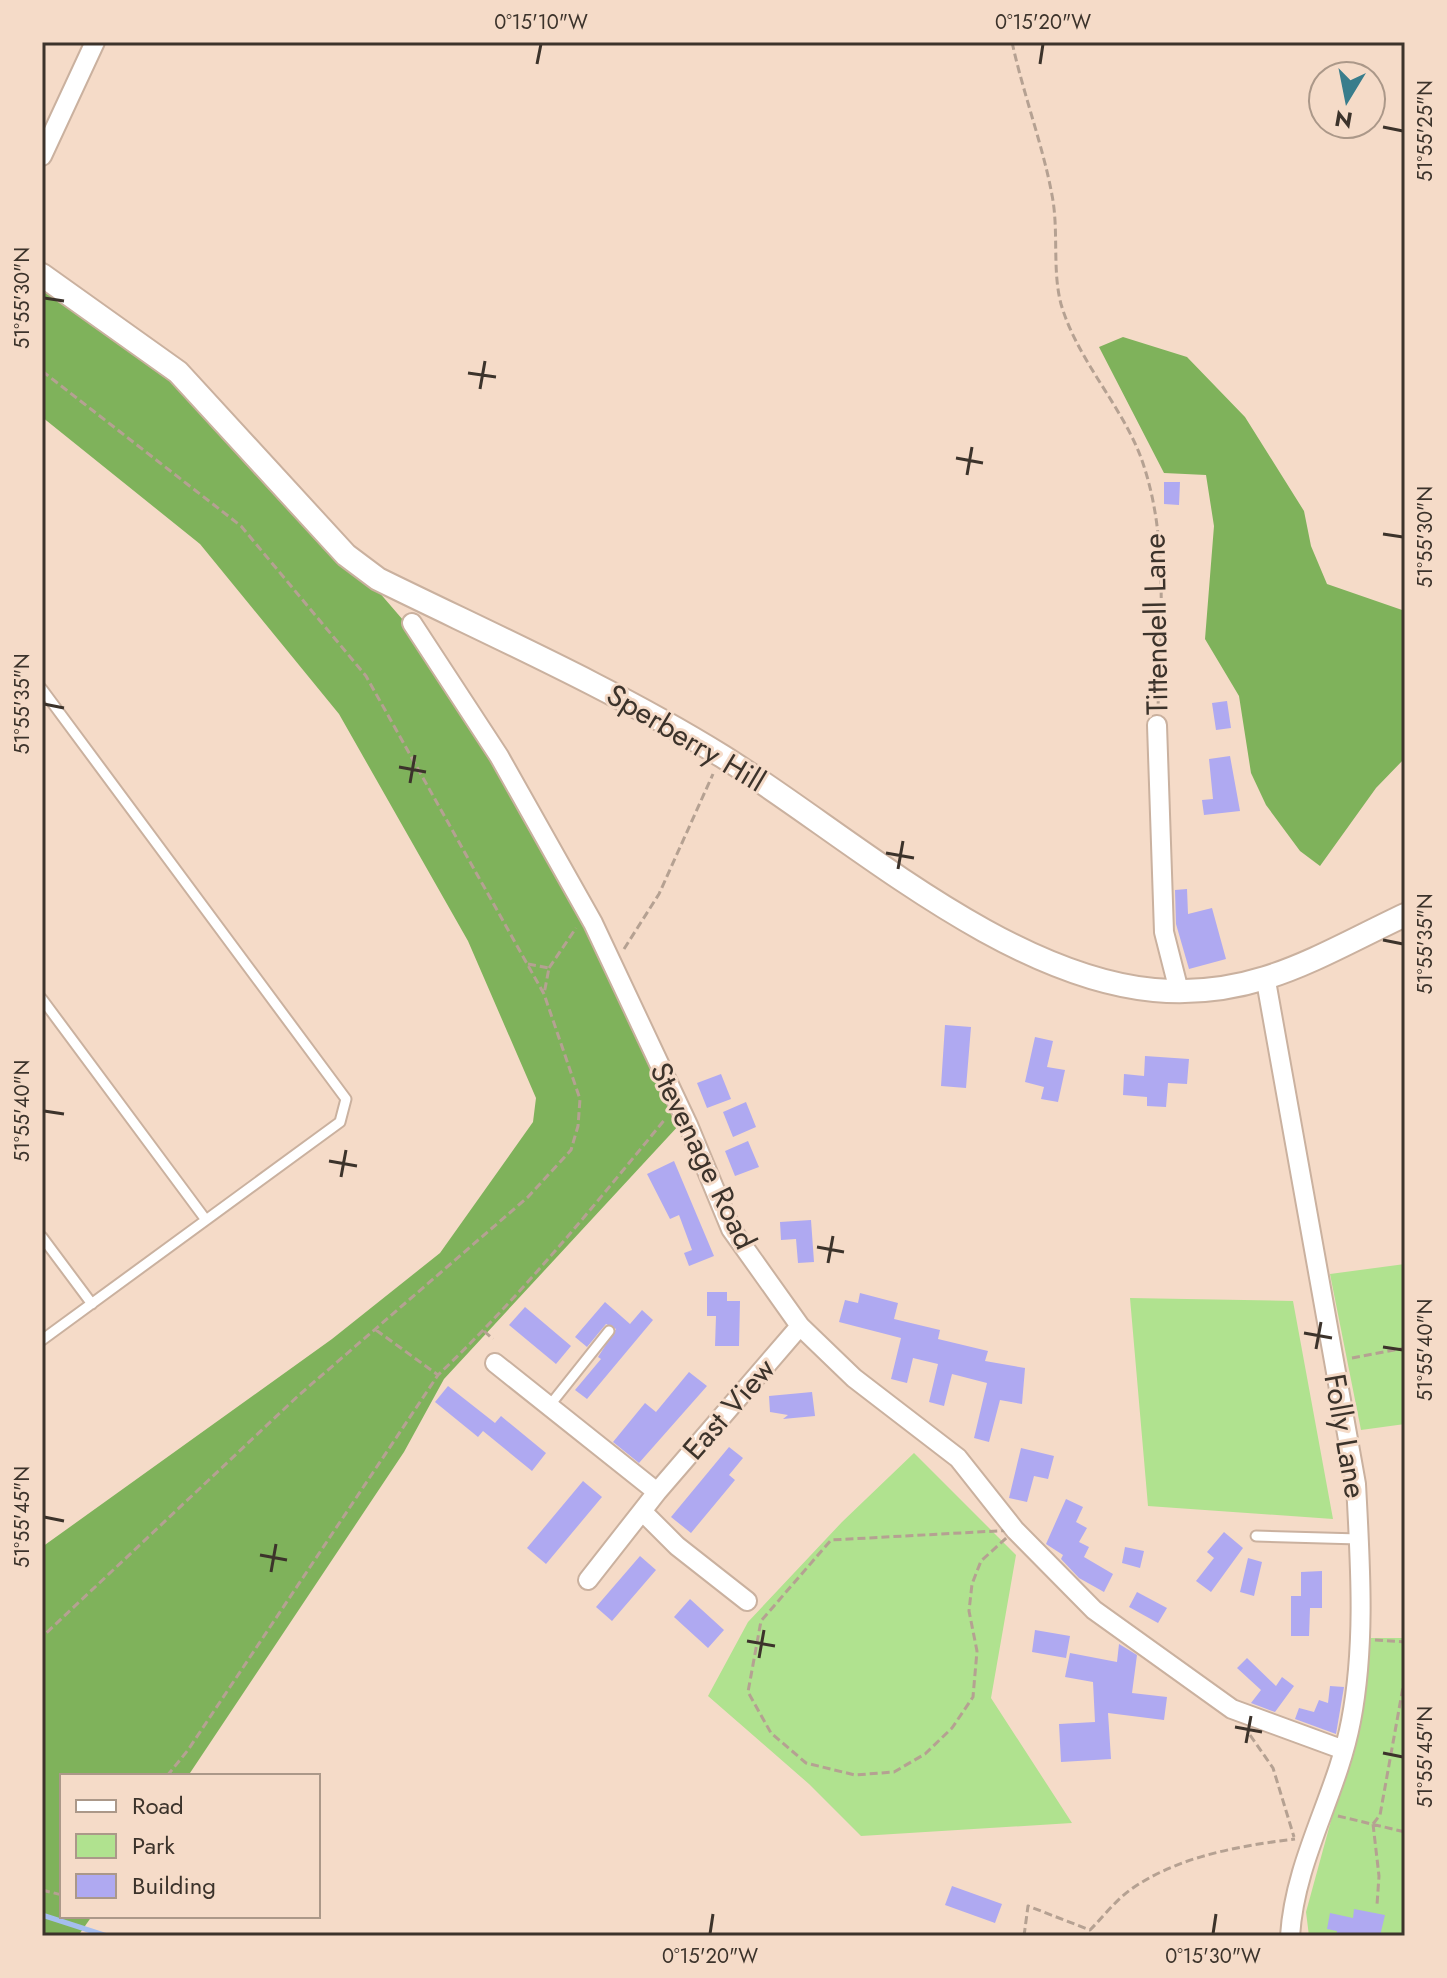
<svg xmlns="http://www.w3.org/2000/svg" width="1447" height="1978" viewBox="0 0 1447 1978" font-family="Jost,sans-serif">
<rect width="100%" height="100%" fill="#f5dbc8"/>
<path fill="#b0e28f" d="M1405 1264V1424L1361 1430 1330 1274Z
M1130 1298 1293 1301 1333 1519 1148 1506Z
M914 1453 1016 1555 991 1698 1072 1823 861 1836 809 1784 708 1696 748 1622 842 1522Z
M1369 1638H1405V1936H1309L1306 1912 1358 1722Z"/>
<path fill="#7fb25b" d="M42 287 173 380 372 584 403 620 493 759 594 937 680 1124 444 1379 404 1452 188 1776H62V1916H92L78 1936H42V1547L332 1339 440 1253 533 1122 536 1098 468 941 339 714 200 544 42 417Z
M1123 337 1187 357 1245 417 1304 511 1311 546 1327 584 1405 611V758L1376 788 1320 866 1300 851 1266 805 1251 773 1239 696 1205 639 1214 526 1206 475 1164 473 1099 347Z"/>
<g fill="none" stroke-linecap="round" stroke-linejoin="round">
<path stroke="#a5bef0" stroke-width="5" d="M42 1915 107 1936"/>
</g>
<path fill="#afa9f1" d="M1164 482H1180L1179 505 1164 504Z
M1227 701 1231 728 1216 730 1212 703Z
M1230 756 1240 811 1204 815 1202 800 1213 799 1209 759Z
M1187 889 1188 914 1212 908 1226 959 1189 969 1176 924 1175 890Z
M945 1025 971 1027 966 1088 941 1086Z
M1035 1037 1053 1041 1047 1067 1065 1070 1058 1102 1041 1099 1044 1087 1025 1082Z
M1145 1056 1189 1059 1187 1084 1168 1083 1166 1107 1147 1106V1097L1123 1095 1124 1074 1144 1076Z
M721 1074 731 1099 707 1108 697 1083Z
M746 1102 756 1127 733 1137 723 1112Z
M748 1141 759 1167 735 1176 725 1151Z
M674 1161 714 1256 689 1266 684 1253 692 1250 679 1215 670 1219 647 1174Z
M811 1220 814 1262 798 1263 796 1239 781 1240 780 1222Z
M707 1292H727V1301H740L739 1346H715L716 1316H707Z
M860 1293 898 1303 894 1319 940 1330 938 1339 988 1351 985 1361 1025 1368 1022 1404 1000 1400 989 1442 974 1438 987 1383 952 1374 944 1406 929 1402 938 1364 913 1358 907 1383 891 1379 901 1338 839 1322 845 1300 858 1303Z
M605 1302 630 1324 642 1310 653 1320 587 1399 575 1390 601 1359 598 1357 616 1329 606 1324 587 1347 575 1337Z
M525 1307 571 1346 556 1364 509 1325Z
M689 1372 707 1386 639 1463 613 1442 645 1403 656 1412Z
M448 1386 495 1423 501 1416 546 1453 532 1471 483 1431 478 1437 435 1402Z
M812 1392 815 1416 783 1419 788 1415 770 1412 769 1396Z
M729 1447 743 1458 729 1475 735 1480 691 1533 671 1517Z
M1021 1448 1054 1456 1048 1479 1034 1476 1027 1502 1009 1498Z
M583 1481 602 1497 546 1564 527 1548Z
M1066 1499 1083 1507 1076 1522 1087 1528 1079 1542 1089 1547 1084 1557 1113 1574 1104 1592 1079 1578 1061 1559 1063 1555 1046 1544Z
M1224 1532 1243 1548 1211 1592 1196 1581 1214 1558 1207 1552Z
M1125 1547 1144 1551 1140 1568 1122 1563Z
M640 1556 656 1570 612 1621 596 1607Z
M1248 1558 1262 1562 1254 1596 1240 1592Z
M1322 1571V1608H1310L1309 1636H1291V1596H1301V1572Z
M1137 1592 1167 1608 1158 1623 1129 1607Z
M690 1599 724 1630 708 1648 674 1617Z
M1035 1630 1070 1636 1066 1658 1032 1652Z
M1119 1644 1137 1655 1132 1693 1167 1697 1164 1720 1108 1713 1111 1759 1061 1762 1059 1724 1095 1722 1093 1682 1065 1677 1070 1653 1117 1662Z
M1247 1658 1276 1686 1282 1677 1294 1686 1275 1712 1251 1703 1261 1690 1237 1668Z
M1330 1686 1344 1687 1336 1734 1295 1719 1299 1708 1314 1712 1319 1700 1328 1703Z
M952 1886 1002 1904 995 1923 945 1905Z
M1354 1909 1385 1915 1380 1936H1336L1337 1931 1327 1929 1330 1913 1353 1918Z"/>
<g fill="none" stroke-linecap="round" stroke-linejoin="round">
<defs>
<path id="service" d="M42 689 346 1099 340 1122 42 1340
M42 999 206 1220
M42 1237 92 1304
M550 1405 609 1331
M1256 1536 1359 1539"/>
<path id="minor" d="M42 156 95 42
M412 623 499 756 593 923 688 1125 731 1229 800 1326 854 1378 958 1458 1015 1530 1094 1610 1232 1709 1344 1750
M1157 725 1164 932 1179 991
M1266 981 1356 1484C1360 1561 1366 1643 1351 1721 1337 1795 1295 1859 1290 1936
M495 1363 657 1492
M642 1511 677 1546 747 1601
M588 1580 657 1492 800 1326"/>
<path id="tertiary" d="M42 275 178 372 346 555 378 579C494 636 612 688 722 756 848 835 1004 976 1154 990 1255 999 1318 956 1405 915"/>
</defs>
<use href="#service" stroke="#cab19f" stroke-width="13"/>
<use href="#minor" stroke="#cab19f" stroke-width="22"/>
<use href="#tertiary" stroke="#cab19f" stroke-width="26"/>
<path stroke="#b5a192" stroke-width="3" stroke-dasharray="8 4" stroke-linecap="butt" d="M1012 42C1023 93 1043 146 1052 195 1059 231 1052 270 1061 304 1077 359 1119 402 1140 455 1170 535 1160 626 1158 709
M42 371 241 526 366 676 544 994 580 1099 578 1126 571 1150 528 1197 299 1395 42 1637
M624 949 659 894 713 774
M528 964 549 968 544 994
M549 968 576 928
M376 1330 438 1375
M484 1331 493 1339
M1352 1358 1405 1348
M1015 1530 981 1561 972 1584 969 1611 977 1651 973 1697 952 1728 925 1754 894 1772 855 1775 806 1763 771 1733 748 1692 761 1621 831 1540Z
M1375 1640 1405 1642
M1250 1735 1273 1768 1294 1837
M167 1776 188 1750 438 1375C521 1296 593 1207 666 1118
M1338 1816 1405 1832
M1373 1824 1380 1815 1405 1676
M1373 1824 1379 1876 1377 1905
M42 1890 62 1895
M1024 1936 1028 1906 1090 1930C1103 1917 1115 1901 1130 1890 1178 1856 1239 1846 1295 1839"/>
<use href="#service" stroke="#fff" stroke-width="9"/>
<use href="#minor" stroke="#fff" stroke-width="18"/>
<use href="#tertiary" stroke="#fff" stroke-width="22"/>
</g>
<path fill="none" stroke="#3c332b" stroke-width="3" d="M537 64 541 44M1040 64 1043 44M1383 127 1403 131M44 298 64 301M468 373 496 377M480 389 485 361M956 458 983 463M967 475 972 447M1383 534 1403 537M44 704 64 708M399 767 426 772M410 783 415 755M886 853 914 858M898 869 903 841M1383 940 1403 944M44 1111 64 1114M329 1161 357 1166M341 1177 346 1150M817 1247 844 1252M828 1263 833 1236M1304 1333 1332 1338M1383 1347 1403 1350M1316 1349 1321 1322M44 1517 64 1521M260 1555 287 1560M271 1572 276 1544M747 1641 775 1646M759 1658 764 1630M1235 1727 1262 1732M1246 1743 1251 1716M1383 1753 1403 1757M710 1934 713 1914M1213 1934 1216 1914"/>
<g text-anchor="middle" stroke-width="6" stroke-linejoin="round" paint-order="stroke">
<g font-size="30" fill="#3c332b" stroke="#f5dbc8">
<text transform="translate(1156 624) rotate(-91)" y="10">Tittendell Lane</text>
<text transform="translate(686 738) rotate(31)" y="10">Sperberry Hill</text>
<text transform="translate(703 1156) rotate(64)" y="10">Stevenage Road</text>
<text transform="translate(729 1409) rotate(-49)" y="10">East View</text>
<text transform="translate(1345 1436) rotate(80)" y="10">Folly Lane</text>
</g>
</g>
<rect width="1447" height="1978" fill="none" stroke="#f5dbc8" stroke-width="88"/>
<rect x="60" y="1774" width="260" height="144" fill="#f5dbc8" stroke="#ab9889" stroke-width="2"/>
<rect x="76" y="1800" width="40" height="12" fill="#ffffff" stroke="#ab9889" stroke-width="2"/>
<text x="132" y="1814" font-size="24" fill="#3c332b">Road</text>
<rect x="76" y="1834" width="40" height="24" fill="#b0e28f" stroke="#ab9889" stroke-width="2"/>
<text x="132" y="1854" font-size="24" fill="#3c332b">Park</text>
<rect x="76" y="1874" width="40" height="24" fill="#afa9f1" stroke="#ab9889" stroke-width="2"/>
<text x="132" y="1894" font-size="24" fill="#3c332b">Building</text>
<g transform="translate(1347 100) rotate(190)"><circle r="38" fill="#f5dbc8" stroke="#ab9889" stroke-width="2"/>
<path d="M0-6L14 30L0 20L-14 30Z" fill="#397d8c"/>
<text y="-12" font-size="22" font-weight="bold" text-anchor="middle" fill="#3c332b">N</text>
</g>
<rect x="44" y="44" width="1359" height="1890" fill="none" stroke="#3c332b" stroke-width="3"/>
<g font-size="20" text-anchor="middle" fill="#3c332b">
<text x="541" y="29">0°15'10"W</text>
<text x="1043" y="29">0°15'20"W</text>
<text transform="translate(1425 131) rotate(-90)" y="7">51°55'25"N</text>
<text transform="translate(22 298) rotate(-90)" y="7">51°55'30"N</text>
<text transform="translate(1425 537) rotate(-90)" y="7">51°55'30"N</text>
<text transform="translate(22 704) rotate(-90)" y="7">51°55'35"N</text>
<text transform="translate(1425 944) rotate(-90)" y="7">51°55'35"N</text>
<text transform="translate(22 1111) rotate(-90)" y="7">51°55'40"N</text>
<text transform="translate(1425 1350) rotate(-90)" y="7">51°55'40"N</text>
<text transform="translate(22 1517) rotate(-90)" y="7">51°55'45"N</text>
<text transform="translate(1425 1757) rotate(-90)" y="7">51°55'45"N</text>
<text x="710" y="1963">0°15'20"W</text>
<text x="1213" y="1963">0°15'30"W</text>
</g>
</svg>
